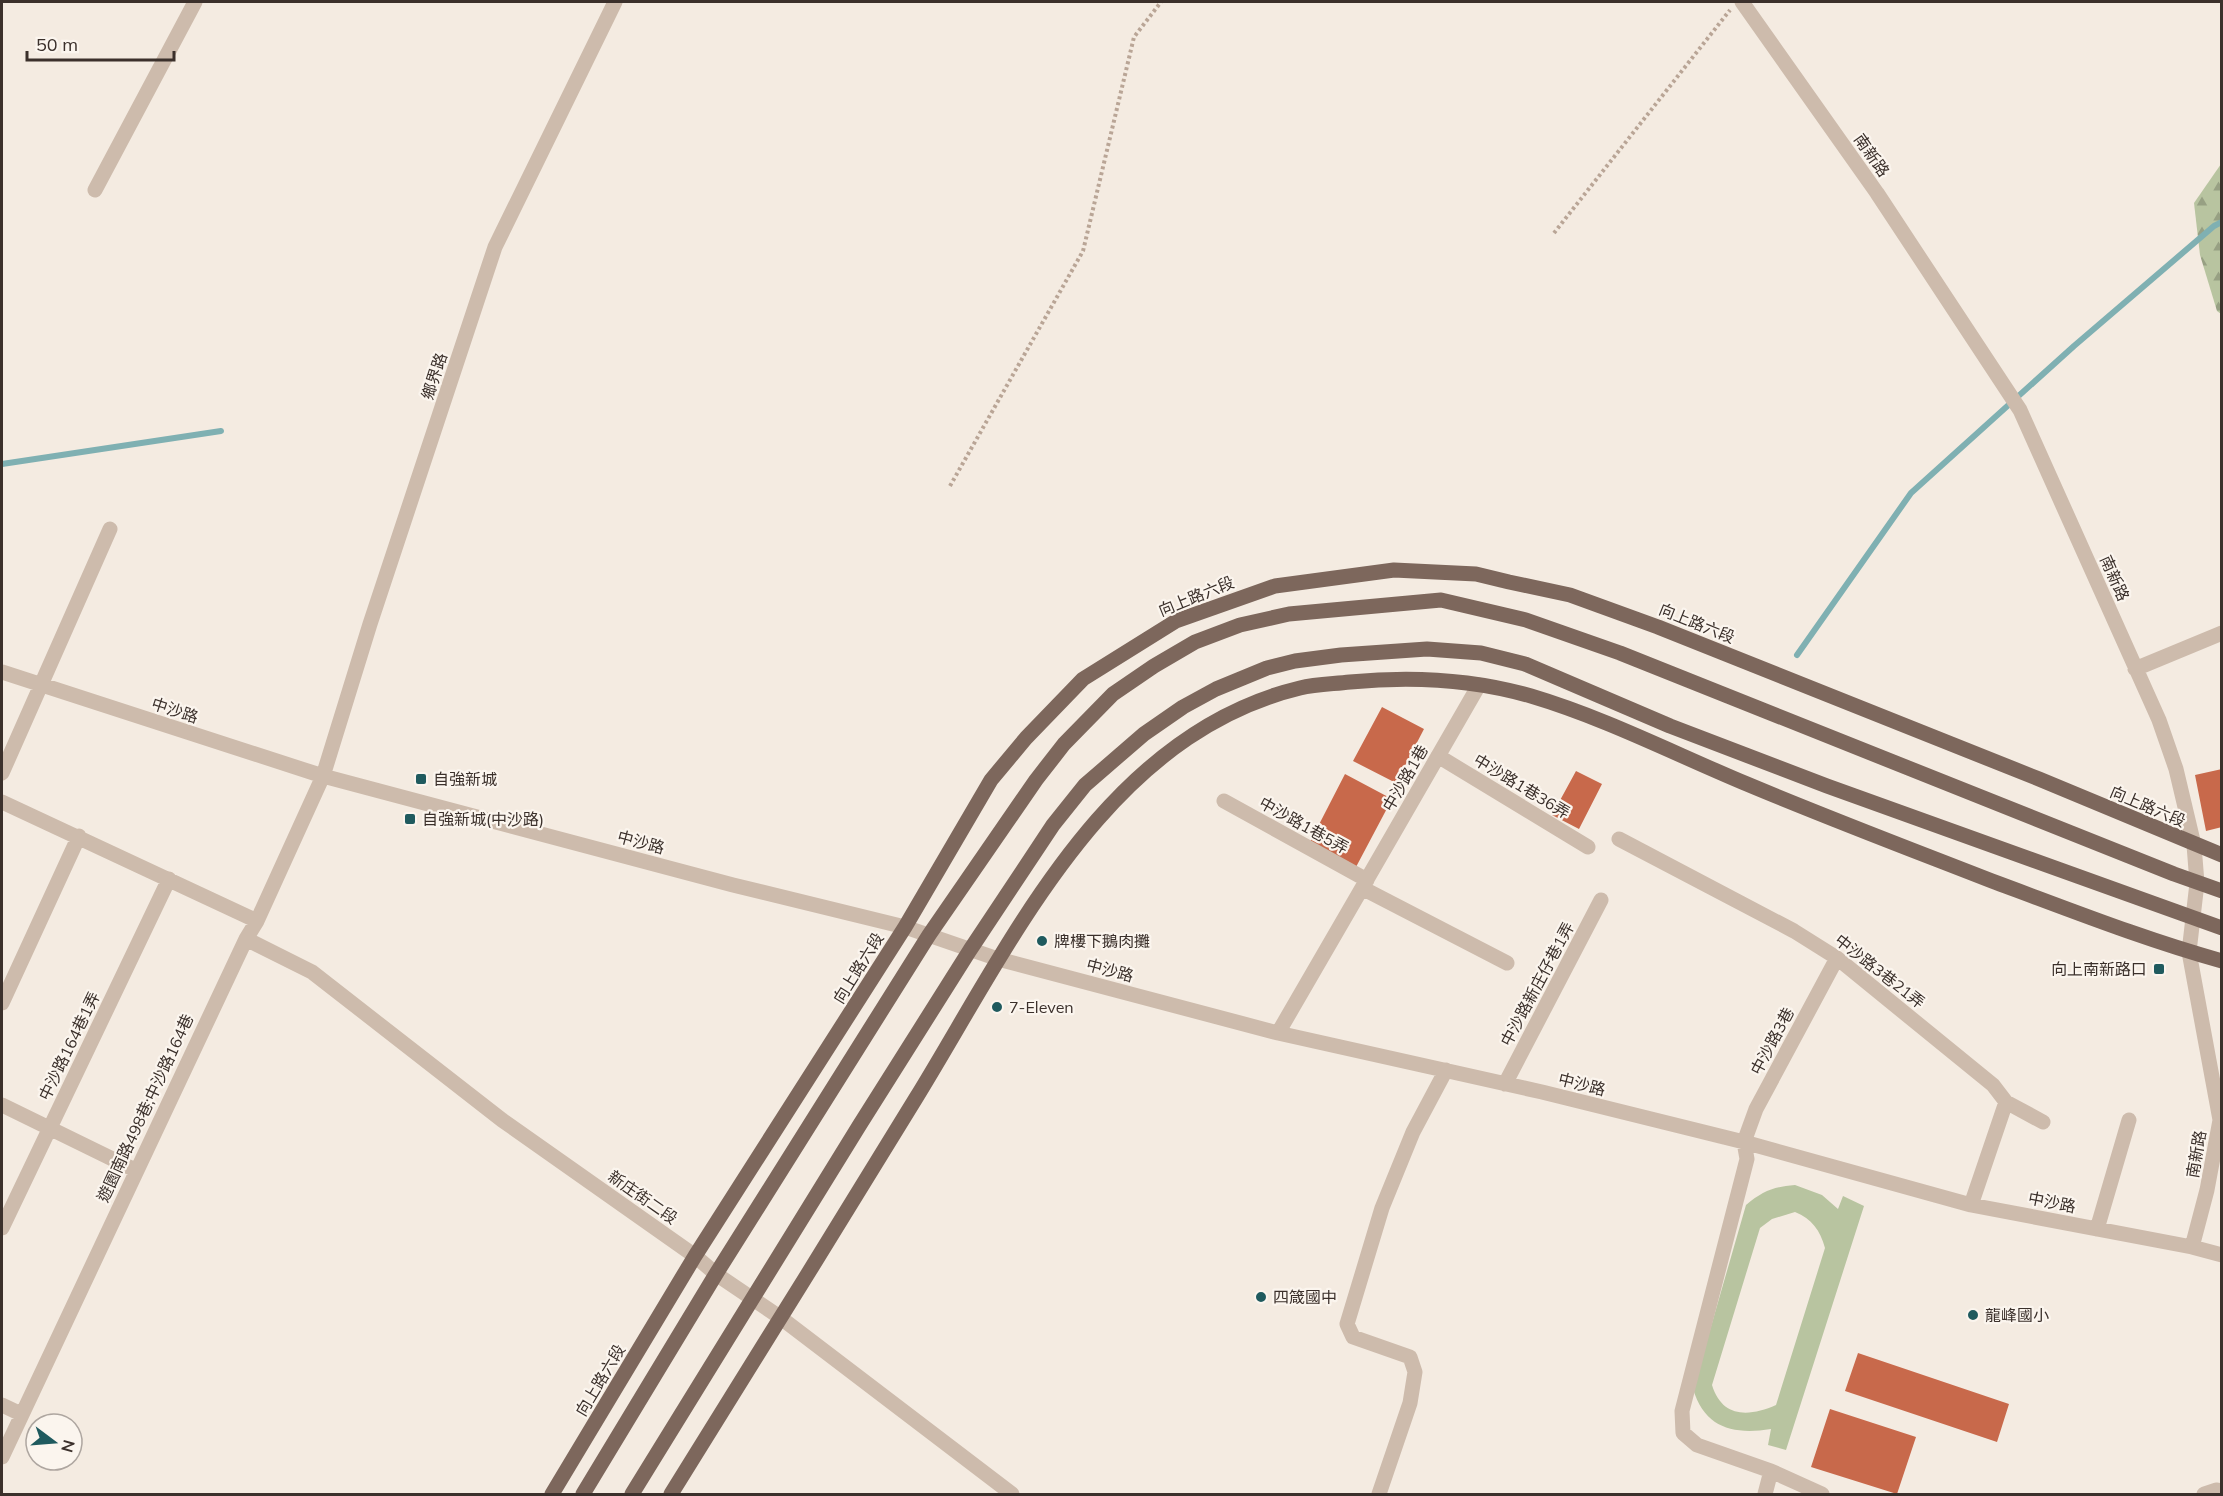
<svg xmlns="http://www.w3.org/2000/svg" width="2223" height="1496" viewBox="0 0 2223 1496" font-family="Mulish,'Noto Sans TC',sans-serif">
<defs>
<pattern id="forest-firs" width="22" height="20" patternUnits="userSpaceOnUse" patternTransform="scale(1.5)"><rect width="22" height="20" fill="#b8c4a0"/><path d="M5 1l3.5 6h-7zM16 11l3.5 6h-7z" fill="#97a083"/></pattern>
</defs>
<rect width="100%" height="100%" fill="#f4ebe1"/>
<path fill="url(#forest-firs)" d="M2221 164V314L2217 311 2200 255 2194 203Z"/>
<path fill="#b8c4a0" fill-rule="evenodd" d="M1795 1185 1822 1195 1838 1209 1843 1196 1864 1206 1786 1450 1768 1445 1771 1429C1733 1435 1705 1428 1693 1389L1746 1205C1763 1191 1773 1187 1795 1185ZM1795 1212C1812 1219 1820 1230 1825 1248L1776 1405C1749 1417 1722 1418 1712 1385L1760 1228 1772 1219Z"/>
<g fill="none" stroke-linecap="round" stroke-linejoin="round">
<path stroke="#7fb0b2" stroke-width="6" d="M2 464 221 431
M1797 655 1911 493 2074 346 2214 226 2222 222"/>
</g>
<path fill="#c8694b" d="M1382 707 1424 729 1396 783 1353 761Z
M2222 769V827L2206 831 2195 775Z
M1576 771 1602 784 1579 829 1552 815Z
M1345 774 1392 799 1356 867 1310 842Z
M1858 1353 2009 1404 1997 1442 1845 1391Z
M1830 1409 1916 1437 1897 1494 1811 1467Z"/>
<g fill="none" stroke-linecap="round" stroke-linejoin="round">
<path stroke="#b9a596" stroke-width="4" stroke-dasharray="3 3" stroke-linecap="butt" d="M1554 233 1730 10
M950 486 1083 251 1134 37 1161 2"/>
<path stroke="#cdbbac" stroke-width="15" d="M1742 2 1877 193 2020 410 2159 720 2176 769 2194 845 2197 883 2189 952 2220 1120 2207 1190 2192 1247
M95 190 195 2
M2135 669 2222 633
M2 672 323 776 733 885 905 927 998 959 1278 1033 1542 1092 1744 1142 1971 1205 2192 1247 2222 1255
M1438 756 1588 847
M2 773 110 529
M1224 801 1367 880
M2 802 257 921
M1619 839 1794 931 1837 958 1993 1085 2006 1102 1971 1205
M1362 888 1479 685
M246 939 312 972 502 1120 695 1256 716 1274 781 1318 1012 1494
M2 1003 79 836
M1278 1033 1362 888 1507 963
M1505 1084 1601 900
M2006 1102 2043 1122
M2 1105 135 1170
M2 1228 169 879
M2097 1229 2129 1120
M2 1405 21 1414
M2 1457 246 939 257 921 323 776 370 624 495 247 615 2
M1379 1494 1410 1403 1415 1372 1410 1357 1353 1337 1347 1324 1382 1208 1413 1132 1446 1070
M1765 1494 1771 1471
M1822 1494 1771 1471 1697 1445 1683 1433 1682 1411 1747 1159 1744 1142 1756 1109 1837 958
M2204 1494 2216 1490 2222 1491"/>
<path stroke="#7d675c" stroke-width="15" d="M552 1494 695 1256 905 927 991 780 1026 738 1083 679 1176 621 1275 586 1394 570 1476 574 1509 582 1570 595 1658 627 2039 779 2222 855
M583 1494 716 1274 929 935 1036 780 1064 744 1113 694 1154 666 1195 642 1240 625 1289 614 1441 600 1526 620 1620 653 2174 874 2222 891
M632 1494 859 1126 970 950 1053 825 1085 785 1144 734 1183 707 1216 689 1267 668 1295 661 1341 655 1427 649 1481 653 1525 664 1670 726 1827 786 2222 928
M671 1494C753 1363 835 1230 916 1098 1012 942 1105 735 1300 688 1316 684 1333 684 1350 682 1411 676 1472 679 1531 696 1605 718 1675 754 1747 784 1828 818 1910 849 1992 881 2068 909 2143 939 2222 961"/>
</g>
<g fill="#1f5a5e" stroke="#fbf5ee" stroke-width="2">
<rect x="415" y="773" width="12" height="12" rx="3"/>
<rect x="404" y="813" width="12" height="12" rx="3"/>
<circle cx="1042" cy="941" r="6"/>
<rect x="2153" y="963" width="12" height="12" rx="3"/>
<circle cx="997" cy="1007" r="6"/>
<circle cx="1261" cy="1297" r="6"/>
<circle cx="1973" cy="1315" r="6"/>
</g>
<g text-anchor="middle" stroke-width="4.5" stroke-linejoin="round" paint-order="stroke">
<g font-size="16" fill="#3b302b" stroke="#fbf5ee">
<text transform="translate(1872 155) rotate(55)" y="6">南新路</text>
<text transform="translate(434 376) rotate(-72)" y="6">鄉界路</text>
<text transform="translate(2115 578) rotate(66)" y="6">南新路</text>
<text transform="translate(1196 596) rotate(-22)" y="6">向上路六段</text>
<text transform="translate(1697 623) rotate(22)" y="6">向上路六段</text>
<text transform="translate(175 710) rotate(18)" y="6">中沙路</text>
<text transform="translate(1405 778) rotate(-60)" y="6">中沙路1巷</text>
<text transform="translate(1522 786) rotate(31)" y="6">中沙路1巷36弄</text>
<text transform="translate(2148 806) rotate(23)" y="6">向上路六段</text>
<text transform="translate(1304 825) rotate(29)" y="6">中沙路1巷5弄</text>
<text transform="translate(641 842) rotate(15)" y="6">中沙路</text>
<text transform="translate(858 968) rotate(-58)" y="6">向上路六段</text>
<text transform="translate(1110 970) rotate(15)" y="6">中沙路</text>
<text transform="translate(1880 971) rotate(38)" y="6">中沙路3巷21弄</text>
<text transform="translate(1537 984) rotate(-62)" y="6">中沙路新庄仔巷1弄</text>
<text transform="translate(1772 1041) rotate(-62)" y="6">中沙路3巷</text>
<text transform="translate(69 1046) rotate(-64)" y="6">中沙路164巷1弄</text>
<text transform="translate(1582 1084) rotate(14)" y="6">中沙路</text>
<text transform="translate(145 1108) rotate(-65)" y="6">遊園南路498巷;中沙路164巷</text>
<text transform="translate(2196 1154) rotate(-80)" y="6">南新路</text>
<text transform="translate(643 1197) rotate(35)" y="6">新庄街二段</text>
<text transform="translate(2052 1202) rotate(11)" y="6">中沙路</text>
<text transform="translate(600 1380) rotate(-59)" y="6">向上路六段</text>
</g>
<g font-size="16" fill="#3b302b" stroke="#fbf5ee" text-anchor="start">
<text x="433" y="785">自強新城</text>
<text x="422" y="825">自強新城(中沙路)</text>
<text x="1054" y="947">牌樓下鵝肉攤</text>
<text x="2147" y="975" text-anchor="end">向上南新路口</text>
<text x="1009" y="1013">7-Eleven</text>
<text x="1273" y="1303">四箴國中</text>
<text x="1985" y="1321">龍峰國小</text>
</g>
</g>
<rect width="2223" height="1496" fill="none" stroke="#3b302b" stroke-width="6"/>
<g transform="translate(54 1442) rotate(106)"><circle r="28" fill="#fbf5ee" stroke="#aea6a0" stroke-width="1.5"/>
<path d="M0-4.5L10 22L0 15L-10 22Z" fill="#1f5a5e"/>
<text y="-9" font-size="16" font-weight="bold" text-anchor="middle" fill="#3b302b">N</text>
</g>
<path d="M27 51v9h147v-9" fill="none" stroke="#3b302b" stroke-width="3"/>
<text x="36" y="51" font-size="18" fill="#3b302b" stroke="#fbf5ee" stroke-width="4.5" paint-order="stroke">50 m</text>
</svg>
